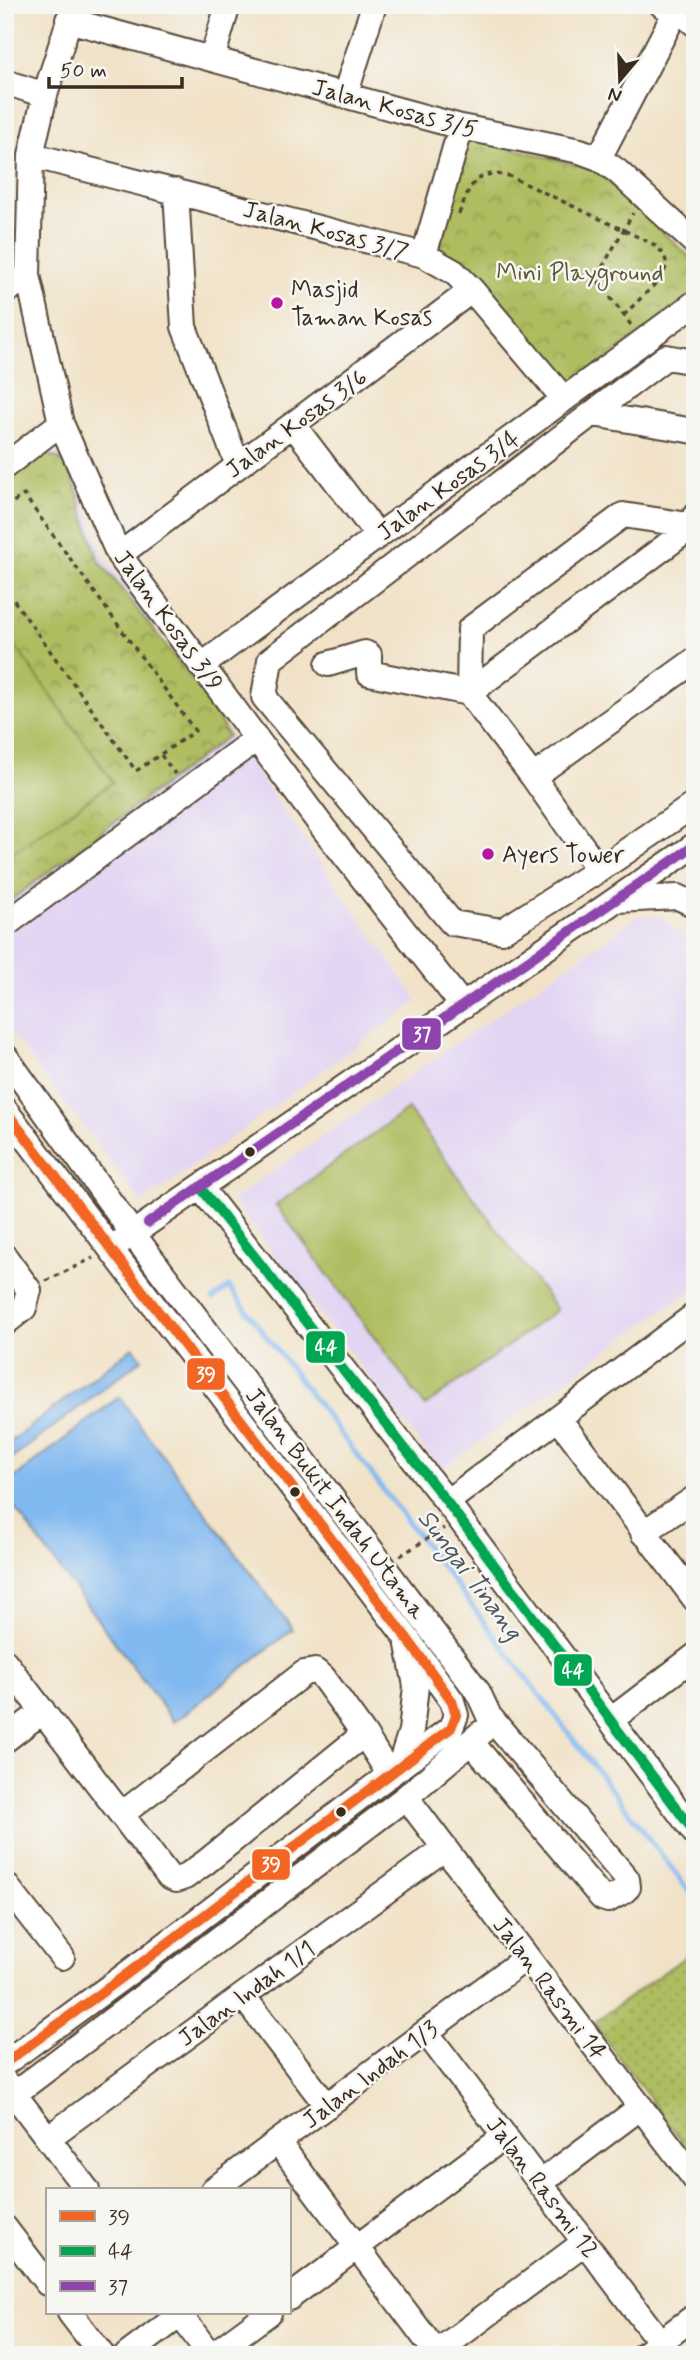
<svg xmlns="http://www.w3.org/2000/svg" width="700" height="2360" viewBox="0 0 700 2360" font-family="Mynerve,sans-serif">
<defs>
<pattern id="grass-dots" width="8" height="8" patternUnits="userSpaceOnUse" patternTransform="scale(1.75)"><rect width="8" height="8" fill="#aebd60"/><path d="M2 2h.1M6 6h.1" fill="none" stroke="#8f9a4f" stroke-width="1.8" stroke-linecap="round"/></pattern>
<pattern id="park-crowns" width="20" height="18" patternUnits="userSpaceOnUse" patternTransform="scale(1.75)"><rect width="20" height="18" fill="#aebd60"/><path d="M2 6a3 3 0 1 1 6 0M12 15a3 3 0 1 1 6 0" fill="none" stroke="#8f9a4f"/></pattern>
</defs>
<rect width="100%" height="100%" fill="#f6f6f2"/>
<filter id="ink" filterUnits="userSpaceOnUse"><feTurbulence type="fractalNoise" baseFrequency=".0143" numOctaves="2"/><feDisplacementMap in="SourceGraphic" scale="14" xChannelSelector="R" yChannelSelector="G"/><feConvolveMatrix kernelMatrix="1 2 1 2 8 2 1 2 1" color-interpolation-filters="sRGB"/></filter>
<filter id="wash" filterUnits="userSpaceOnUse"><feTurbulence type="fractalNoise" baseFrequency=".00686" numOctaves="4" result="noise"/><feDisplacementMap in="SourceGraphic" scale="28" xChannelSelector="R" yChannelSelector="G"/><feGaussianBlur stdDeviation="1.57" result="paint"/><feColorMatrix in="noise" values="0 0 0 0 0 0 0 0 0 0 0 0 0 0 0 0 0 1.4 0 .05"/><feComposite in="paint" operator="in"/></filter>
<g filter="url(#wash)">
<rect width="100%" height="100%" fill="#f1e2c7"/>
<path fill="#e2d4f3" d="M44 448 70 458 103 555 418 1001 142 1203 5 1025V476Z
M639 916H659L695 947V1287L441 1470 232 1200Z"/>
<path fill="url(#grass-dots)" stroke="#74743f" stroke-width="2" d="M695 1950V2159L593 2023Z"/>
<path fill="url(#park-crowns)" stroke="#74743f" stroke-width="2" d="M466 136 596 170 695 262V293L577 381 558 377 442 252 436 243Z
M43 453 68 462 98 559 209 701 228 736 5 905V481Z"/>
<path fill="#aebd60" stroke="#74743f" stroke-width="2" d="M5 632 113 782 5 858Z
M408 1109 557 1310 425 1406 276 1205Z"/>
<path fill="#80b8f0" stroke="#5e7187" stroke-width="2" d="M133 1347 142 1359 5 1464V1446Z
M119 1397 293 1629 174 1722 5 1495V1485Z"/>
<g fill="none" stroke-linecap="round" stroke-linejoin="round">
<path stroke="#80b8f0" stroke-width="5" d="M213 1299 229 1287 695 1899"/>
</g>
</g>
<g filter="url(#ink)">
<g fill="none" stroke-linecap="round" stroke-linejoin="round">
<defs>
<path id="minor" d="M74 5 45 95 31 155 28 275 61 423 119 555 324 829 463 1006
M662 5 677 9 695 24
M68 20 461 127 580 151 599 158 617 171 695 243
M212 59 228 5
M5 82 45 95
M345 95 374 5
M31 155 424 255 454 272 472 290 564 399
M599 158 677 9
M176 191 184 327 238 465
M424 255 461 127
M5 292 28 275
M695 362 666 357 270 660 264 697 452 923 502 931 599 870 695 804
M593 414 694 431
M294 426 378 536
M5 466 61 423
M119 555 472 290
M328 664 365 653 369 655V673L469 693 694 525 695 516
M201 666 695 303
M533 777 695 660
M599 870 533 777 469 693 470 629 623 515 695 526
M617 900 678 897 695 905
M5 925 256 739
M5 1056 133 1234 478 1692 489 1716 627 1879 628 1887 624 1891 608 1900 602 1898 472 1743
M5 1110 406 1637 452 1701 456 1715 451 1728 119 1980 5 2063
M200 1187 447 1502 695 1833
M119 1243 695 845
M5 1257 29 1290 24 1308 5 1323
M559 1419 695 1599
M447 1502 695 1315
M643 1533 695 1498
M5 1662 169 1877 176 1880 185 1877 206 1862 364 1734 390 1775
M611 1720 695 1656
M5 1740 43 1711
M399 1768 411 1731 416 1686 408 1645
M406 1797 695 2179
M122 1814 304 1673 315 1671 323 1677 364 1734
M5 1884 62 1957
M243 1996 327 2106
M426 2032 660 2342
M5 2082 87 2190
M5 2101 406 1797 481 1733
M48 2138 445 1848
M278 2142 438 2355
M540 2183 641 2107
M213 2190 527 1957
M5 2228 47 2283
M289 2298 505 2136
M70 2313 102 2355
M179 2313 210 2355
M127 2355 180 2315
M212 2355 269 2313
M433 2355 585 2242
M643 2355 695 2316"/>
</defs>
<use href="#minor" stroke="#564637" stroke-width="28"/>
<path stroke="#564637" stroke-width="3.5" stroke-dasharray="5 5" stroke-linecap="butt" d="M459 214C469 187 475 168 509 176L653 244 664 254 667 265 661 278 624 315
M631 325 598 281V275L633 213
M5 507 24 495 195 731 136 771 5 588
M161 755 175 774
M46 1281 93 1258
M400 1556 444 1528"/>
<use href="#minor" stroke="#fff" stroke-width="24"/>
<defs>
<path id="bus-1" d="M5 1110 406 1637 452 1701 456 1715 451 1728 119 1980 5 2063"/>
<path id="bus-2" d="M200 1187 447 1502 695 1833"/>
<path id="bus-3" d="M148 1223 695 845"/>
</defs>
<use href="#bus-1" stroke="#f6f6f2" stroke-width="16"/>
<use href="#bus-2" stroke="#f6f6f2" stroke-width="16"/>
<use href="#bus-3" stroke="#f6f6f2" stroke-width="16"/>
<use href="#bus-1" stroke="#f26522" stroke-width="10"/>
<use href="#bus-2" stroke="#00a651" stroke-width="10"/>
<use href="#bus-3" stroke="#8e44ad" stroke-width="10"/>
</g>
</g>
<g fill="#b5179e" stroke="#f6f6f2" stroke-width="2.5">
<circle cx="277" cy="303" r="7"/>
<circle cx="488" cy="854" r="7"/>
</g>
<g fill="#3b2a1e" stroke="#f6f6f2" stroke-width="2.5">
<circle cx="250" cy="1152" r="6"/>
<circle cx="295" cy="1492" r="6"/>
<circle cx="341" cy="1812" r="6"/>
</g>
<g text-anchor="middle" stroke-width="5" stroke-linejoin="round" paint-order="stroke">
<g font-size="24" fill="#3b2a1e" stroke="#f6f6f2">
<text transform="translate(395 108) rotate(15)" y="8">Jalan Kosas 3/5</text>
<text transform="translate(326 230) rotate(15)" y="8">Jalan Kosas 3/7</text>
<text transform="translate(296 423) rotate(-36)" y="8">Jalan Kosas 3/6</text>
<text transform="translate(448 485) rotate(-36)" y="8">Jalan Kosas 3/4</text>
<text transform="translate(169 620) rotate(54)" y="8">Jalan Kosas 3/9</text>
<text transform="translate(336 1503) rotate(53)" y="8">Jalan Bukit Indah Utama</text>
<text transform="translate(550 1988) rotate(53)" y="8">Jalan Rasmi 14</text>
<text transform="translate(246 1993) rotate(-36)" y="8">Jalan Indah 1/1</text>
<text transform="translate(370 2074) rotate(-37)" y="8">Jalan Indah 1/3</text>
<text transform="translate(543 2187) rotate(53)" y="8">Jalan Rasmi 12</text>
</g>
<g font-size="24" fill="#5e5632" stroke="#f6f6f2">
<text x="580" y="280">Mini Playground</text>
</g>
<g font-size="24" fill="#3b2a1e" stroke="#f6f6f2" text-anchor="start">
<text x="291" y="297">Masjid<tspan x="291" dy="28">Taman Kosas</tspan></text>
<text x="502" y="862">Ayers Tower</text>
</g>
<g font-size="26" font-style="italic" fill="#50555d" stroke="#f6f6f2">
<text transform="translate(471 1574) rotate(53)" y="9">Sungai Tinang</text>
</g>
</g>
<g stroke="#f6f6f2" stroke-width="2.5">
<rect x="401" y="1017" width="41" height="34" rx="7" fill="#8e44ad"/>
<rect x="305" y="1330" width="41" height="34" rx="7" fill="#00a651"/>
<rect x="186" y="1357" width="40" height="34" rx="7" fill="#f26522"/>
<rect x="553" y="1653" width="40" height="34" rx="7" fill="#00a651"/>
<rect x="251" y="1848" width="40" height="33" rx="7" fill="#f26522"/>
</g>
<g font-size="19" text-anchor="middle" font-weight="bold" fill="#fff">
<text x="422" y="1041">37</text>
<text x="326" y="1354">44</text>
<text x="206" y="1381">39</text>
<text x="573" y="1677">44</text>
<text x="271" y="1871">39</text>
</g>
<rect width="700" height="2360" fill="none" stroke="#f6f6f2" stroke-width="28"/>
<rect x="46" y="2188" width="245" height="126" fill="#f6f6f2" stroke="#aba49d" stroke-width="2"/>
<rect x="60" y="2211" width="35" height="10" fill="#f26522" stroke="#aba49d" stroke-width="2"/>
<text x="108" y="2224" font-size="21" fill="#3b2a1e">39</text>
<rect x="60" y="2246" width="35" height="10" fill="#00a651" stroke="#aba49d" stroke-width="2"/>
<text x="108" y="2258" font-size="21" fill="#3b2a1e">44</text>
<rect x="60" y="2281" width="35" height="10" fill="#8e44ad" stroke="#aba49d" stroke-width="2"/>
<text x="108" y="2294" font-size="21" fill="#3b2a1e">37</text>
<g transform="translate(620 80) rotate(199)" stroke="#f6f6f2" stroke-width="5" paint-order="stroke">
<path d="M0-5L12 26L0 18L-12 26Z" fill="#3b2a1e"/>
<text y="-10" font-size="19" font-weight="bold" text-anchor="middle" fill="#3b2a1e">N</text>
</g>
<path d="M49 77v10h133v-10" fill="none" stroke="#3b2a1e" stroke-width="3.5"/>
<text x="60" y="77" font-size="21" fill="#3b2a1e" stroke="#f6f6f2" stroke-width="5" paint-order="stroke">50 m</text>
</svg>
